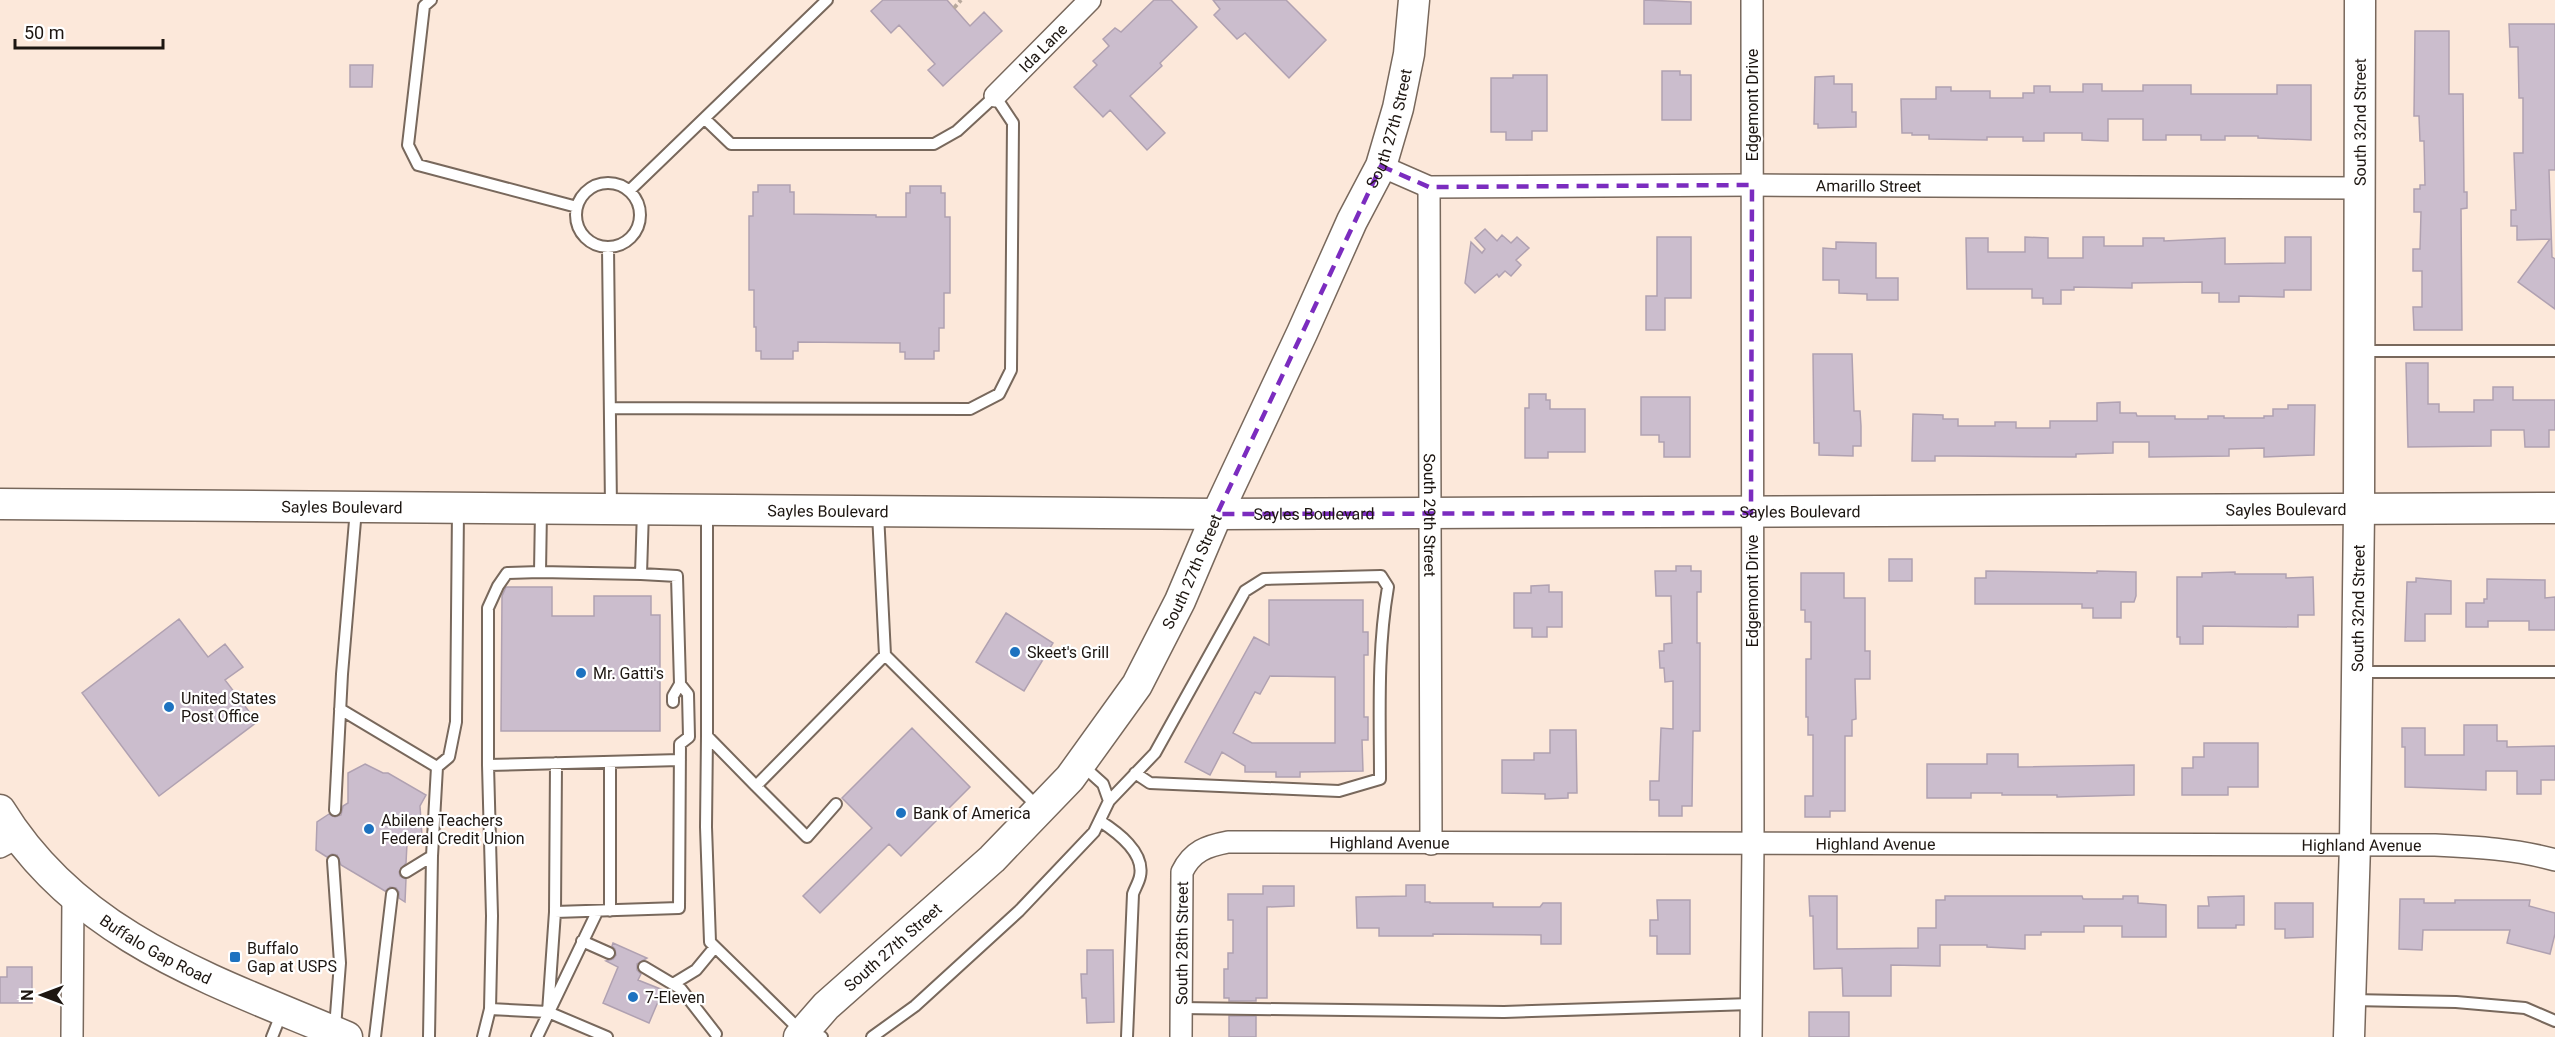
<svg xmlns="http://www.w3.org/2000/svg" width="2555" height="1037" viewBox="0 0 2555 1037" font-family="Roboto,sans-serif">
<rect width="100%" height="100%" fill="#fce8da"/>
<path fill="#cbbdcd" stroke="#b0a1b1" stroke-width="1.5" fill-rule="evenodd" d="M883 0H947L970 26 984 12 1002 31 943 86 928 70 935 64 899 25 891 33 871 11Z
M1154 0H1171L1197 27 1160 63 1162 66 1130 96 1165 133 1147 150 1110 110 1103 117 1074 87 1097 65 1093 61 1109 46 1103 39 1115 28 1121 32Z
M1213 0H1286L1326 40 1289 78 1245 33 1237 39 1214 15 1220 9Z
M1644 0 1691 2V24H1644Z
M2509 24H2555V170H2549L2552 257 2555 259V309L2518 282 2550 239 2517 240V226H2511V210H2516L2514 153H2523V98H2519L2518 47H2510Z
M2415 31H2449V94H2463L2464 192H2467V208L2461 209 2462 330H2414L2413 307H2422V271H2413V249H2420L2421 212H2414V189H2420V185H2425L2424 141H2420L2419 116H2414Z
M350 65H373L372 87H350Z
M1662 71H1680V75H1691V120H1662Z
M1513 75H1547V131H1532V140H1506V132H1491V78H1513Z
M1834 76V84H1852V112H1856V127L1818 128V124H1814L1815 77Z
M2083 84H2102V91H2143V85H2191V94H2277V85H2311V140L2258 138V136H2225V140H2201V135H2166V140H2143V119H2108V141L2082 140V133H2044V141H2023V137H1987V140L1929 139V135H1912V133H1902L1901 99H1936V87H1951V91H1990V98H2023V93H2034V86H2050V92H2083Z
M758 185H790V192H794V214L876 215V217H906V193H910V186H941V193H945V217H950V293H944V328H939V351H934V359H905V352H900V343L798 342V351H793V359H761V351H756V327H754V290H749V216H753V192H758Z
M1485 229 1497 241 1502 235 1511 243 1517 237 1529 248 1516 260 1521 265 1511 276 1505 271 1499 277 1497 274 1475 293 1465 283 1471 242 1482 253 1485 249 1475 238Z
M1657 237H1691V298H1665V330H1646V296H1657Z
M2025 237 2048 238V258H2083V237H2104V246H2143V238H2164V241L2225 238V264L2285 263V237H2311V290H2284V297L2239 296V302H2219V293H2202V282L2132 283V288L2074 287V290H2061V304H2043V298H2032V289H1967L1966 238H1988V252H2025Z
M1836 242 1876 243V278H1898V300H1867V294L1839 293V280H1823V248L1836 249Z
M1813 354H1852L1854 411H1860L1861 426V446H1853V456L1819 455V443H1814Z
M2406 363H2428V404H2439V412H2474V400H2493V387H2513V400H2555V430H2549V447H2525L2524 430H2491V446L2408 447Z
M1529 394H1546V400H1550V409H1585V452H1548V458H1525V408H1529Z
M1641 397H1690V457H1664V442H1659V435H1641Z
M2120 402V413H2136L2137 416H2175V419H2208V416H2224V418H2264V416H2273V409H2288V405H2315L2314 455 2264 457V448L2229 449V456L2149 457V442H2113V453L2076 454V457L1958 456H1935V461H1912L1913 414 1943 415V419H1958V426H1995V422H2016V428H2050V421H2097V403Z
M1889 559H1912V581H1889Z
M1676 566H1691V571H1701V592H1697V643H1700V731H1693L1692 806H1682V816H1659V800H1650V781H1659L1661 728 1673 729V681L1665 682 1664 668H1660L1659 651H1664V644L1672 643 1671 596H1656L1655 571H1676Z
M1986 571 2097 573V571L2136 572V596L2134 602H2121V618H2093V608H2082V604H1975V578H1986Z
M2235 572V574H2286V578L2313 577 2314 615H2298V627L2203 626V644H2180V637H2177V577H2202V573Z
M1801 573H1844V598H1865V651H1870V679H1855L1856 719 1852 720V736H1845V811H1830V817H1805V796H1813V735H1808V717H1806V659H1811V622H1805V610H1801Z
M2416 578 2451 581V614H2425V641H2405L2407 582H2416Z
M2487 579 2545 580V598L2555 597V630H2529V621H2488V627H2466V603H2484V599H2487Z
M1549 585V592H1562V627H1547V637H1532V628H1514V593H1531V586Z
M506 587H552V616H594V596H651V615H660V731H501L502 596Z
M1269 600H1363V632H1368V655H1364V717H1368V740H1362L1363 771 1300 772V777H1276V772H1245V766L1222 752 1210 775 1185 762 1254 637 1269 645ZM1270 676 1335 677V743H1252L1233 733 1255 692 1260 694Z
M1006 613 1053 643 1024 691 976 662Z
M179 619 208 657 225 644 243 667 225 680 257 722 159 796 82 693Z
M2464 725H2497V741H2507V747L2555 746V780H2541V794H2517V771H2486V790L2405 787V747H2402V728H2425V755H2464Z
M912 728 970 787 901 856 889 844 820 913 803 896 872 828 842 798Z
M1550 730H1576L1577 793H1568V798L1545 799V794L1502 793V760H1534V753H1550Z
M2204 743H2258V787H2228V795H2182V768H2193V757H2204Z
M1987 754H2018V767L2134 765V795L2057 797V795H2002V793H1971V798H1927V764H1987Z
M365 764 383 773H388L426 795 420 806 422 836 407 844 406 863 399 872 400 876 406 879 405 902 399 898V892L396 888 390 887 385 891 341 865 337 855 332 854 327 857 316 850 317 822 329 814 335 817 341 815 343 806 348 803V773Z
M1406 885H1425V902H1430V903H1493V907H1540L1543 903H1561V944H1541V935L1433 934V936H1379V928H1357L1356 897 1406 896Z
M1263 886H1294V906L1267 907V998H1256V1001H1229V998H1224V969H1228V953H1233V920H1228V894H1263Z
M1809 896H1837V949L1918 948V928H1936V900H1945V896H2082L2083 899H2123V896H2138V903L2166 905V937H2122V926H2084V932H2041V935H2025V949L1987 947V945H1940V966L1891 965V996H1843L1842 968 1814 969 1813 916H1810Z
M2244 896V925H2236V928H2198V906H2209L2208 897Z
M2400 899H2424V903H2455V900H2530L2529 906 2555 913V934L2550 954 2507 943 2510 930H2423L2422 950 2399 949Z
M1657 900H1690V954H1657V936H1650V920H1658Z
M2275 903H2313V937L2285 938V929H2275Z
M613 943 647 958 637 964V970L641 974 638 980 663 990 649 1023 603 1003 618 967 606 961 613 959 616 955 615 949 612 946Z
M1087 950H1113L1114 1022 1087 1023 1086 998H1082L1081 974H1087Z
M7 967H32V1003H0V977H7Z
M1809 1012H1849V1037H1809Z
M1229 1016H1256V1037H1229Z"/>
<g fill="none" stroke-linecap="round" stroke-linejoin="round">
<defs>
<path id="lane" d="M431 0 424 6 408 145 418 165 577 207
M576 215a32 32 0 1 1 64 0a32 32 0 1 1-64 0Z
M629 191 827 0
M608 247 611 507
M2360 351H2555
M610 408 970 409 999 394 1011 370 1013 123 995 96 957 131 934 144H731L705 119
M541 510 540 572 641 574 643 510
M707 510V736L756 786 885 655
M878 513 885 655 1039 808
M540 572 507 573 498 586 488 608V765L680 760
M2360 672H2555
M673 702V696L680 684
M340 709 437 767 432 856
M707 736 706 827 710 942 803 1033 822 1037
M610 762V911
M488 765 492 916 490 1009 548 1012 607 1037
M437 767 449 757 456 722 458 510
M756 786 807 837 836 804
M1109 801 1155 753 1245 591 1264 579 1381 576 1388 587C1377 651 1380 715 1380 779L1339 791 1150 783 1135 773
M335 810 342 674 356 509
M1100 821C1117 832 1145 852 1140 876 1139 882 1135 888 1133 894L1127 1037
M333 861 340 963 335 1028
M406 872 432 856 429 1037
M555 912 679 908 680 744 689 737 688 694 680 684 677 576 641 574
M582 941 609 953
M644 967 681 989 716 1034
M673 984 696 970 715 947
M2351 1000 2456 1002 2525 1008 2555 1021
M1181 1008 1504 1012 1751 1004
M548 1012 555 912 556 763
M272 1037 282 1012
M375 1037 392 894
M483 1037 490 1009
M537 1037 597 912
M872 1037 915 1006 1019 911 1094 832 1109 801 1103 784 1083 766"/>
<g id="street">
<path id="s1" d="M995 96 1090 0"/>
<path id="s2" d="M1381 166 1429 187 1752 185 2361 188"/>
<path id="s3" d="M1429 187 1431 844"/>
<path d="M0 847 17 838"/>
<path d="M72 1037 73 897"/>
<path id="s4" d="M1181 1037 1182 872C1192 851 1207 846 1228 842L2435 845C2476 847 2516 849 2555 860"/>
<path d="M1751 1037 1753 844 1752 0"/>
</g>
<g id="secondary">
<path id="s5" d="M0 504 1217 514 2555 508"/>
<path id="s6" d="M0 810C79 939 216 981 347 1037"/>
<path id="s7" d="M799 1037 826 1006 992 859 1070 778 1137 685 1180 601 1217 514 1302 333 1352 221 1381 166 1398 108 1409 54 1414 0"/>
<path id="s8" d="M2349 1037 2355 845 2359 510 2360 0"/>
</g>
</defs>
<use href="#lane" stroke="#78685c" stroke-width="14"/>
<use href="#street" stroke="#78685c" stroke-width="24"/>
<use href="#secondary" stroke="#78685c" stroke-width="33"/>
<path stroke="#b9a99d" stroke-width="4" stroke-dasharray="4.5 3" stroke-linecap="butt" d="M954 8 961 0"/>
<use href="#lane" stroke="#fff" stroke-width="10"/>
<use href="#street" stroke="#fff" stroke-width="21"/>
<use href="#secondary" stroke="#fff" stroke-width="30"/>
</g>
<path fill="none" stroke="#7b2cbf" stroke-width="4.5" stroke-dasharray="12 8" stroke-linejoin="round" d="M1381 166 1429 187 1752 185 1751 513 1217 514Z"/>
<g fill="#1d72c0" stroke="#fff" stroke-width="2">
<circle cx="1015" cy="652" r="6"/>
<circle cx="581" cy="673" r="6"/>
<circle cx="169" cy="707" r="6"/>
<circle cx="901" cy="813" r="6"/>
<circle cx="369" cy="829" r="6"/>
<rect x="229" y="951" width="12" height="12" rx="3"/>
<circle cx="633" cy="997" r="6"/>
</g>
<g text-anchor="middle" stroke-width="4.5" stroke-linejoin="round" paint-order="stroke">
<g font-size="16" fill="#1d1611" stroke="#fff">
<text dy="6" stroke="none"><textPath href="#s1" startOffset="68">Ida Lane</textPath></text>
<text transform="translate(1752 105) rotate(-90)" y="6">Edgemont Drive</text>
<text dy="6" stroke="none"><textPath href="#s8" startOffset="915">South 32nd Street</textPath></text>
<text dy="6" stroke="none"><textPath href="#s7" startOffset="1102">South 27th Street</textPath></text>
<text dy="6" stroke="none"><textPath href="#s2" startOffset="492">Amarillo Street</textPath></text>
<text dy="6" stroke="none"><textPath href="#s5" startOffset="342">Sayles Boulevard</textPath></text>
<text dy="6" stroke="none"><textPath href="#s5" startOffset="828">Sayles Boulevard</textPath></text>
<text dy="6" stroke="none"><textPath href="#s5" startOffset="2286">Sayles Boulevard</textPath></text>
<text dy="6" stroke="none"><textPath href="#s5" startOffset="1800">Sayles Boulevard</textPath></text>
<text dy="6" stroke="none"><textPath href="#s5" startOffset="1314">Sayles Boulevard</textPath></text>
<text dy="6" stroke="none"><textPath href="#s3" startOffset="328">South 29th Street</textPath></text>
<text dy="6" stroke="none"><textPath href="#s7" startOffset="616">South 27th Street</textPath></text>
<text transform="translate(1752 591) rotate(-90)" y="6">Edgemont Drive</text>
<text dy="6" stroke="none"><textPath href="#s8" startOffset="429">South 32nd Street</textPath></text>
<text dy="6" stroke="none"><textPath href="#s4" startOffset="384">Highland Avenue</textPath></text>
<text dy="6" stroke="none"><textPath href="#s4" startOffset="870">Highland Avenue</textPath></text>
<text dy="6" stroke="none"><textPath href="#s4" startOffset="1356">Highland Avenue</textPath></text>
<text dy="6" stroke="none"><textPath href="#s4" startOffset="94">South 28th Street</textPath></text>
<text dy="6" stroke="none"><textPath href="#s6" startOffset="212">Buffalo Gap Road</textPath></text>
<text dy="6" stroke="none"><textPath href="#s7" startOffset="130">South 27th Street</textPath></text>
</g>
<g font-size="16" fill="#1d1611" stroke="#fff" text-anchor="start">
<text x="1027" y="658">Skeet's Grill</text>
<text x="593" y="679">Mr. Gatti's</text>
<text x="181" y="704">United States<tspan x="181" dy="18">Post Office</tspan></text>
<text x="913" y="819">Bank of America</text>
<text x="381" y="826">Abilene Teachers<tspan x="381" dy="18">Federal Credit Union</tspan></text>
<text x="247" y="954">Buffalo<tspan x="247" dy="18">Gap at USPS</tspan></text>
<text x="645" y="1003">7-Eleven</text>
</g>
</g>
<g transform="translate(42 995) rotate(270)" stroke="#ffffff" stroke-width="4.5" paint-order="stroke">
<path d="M0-4.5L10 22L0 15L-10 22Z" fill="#1d1611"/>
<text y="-9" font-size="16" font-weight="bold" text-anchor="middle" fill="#1d1611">N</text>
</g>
<path d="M15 39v9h148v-9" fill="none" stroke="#1d1611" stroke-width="3"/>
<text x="24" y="39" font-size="18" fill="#1d1611" stroke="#ffffff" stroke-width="4.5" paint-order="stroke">50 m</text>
</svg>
